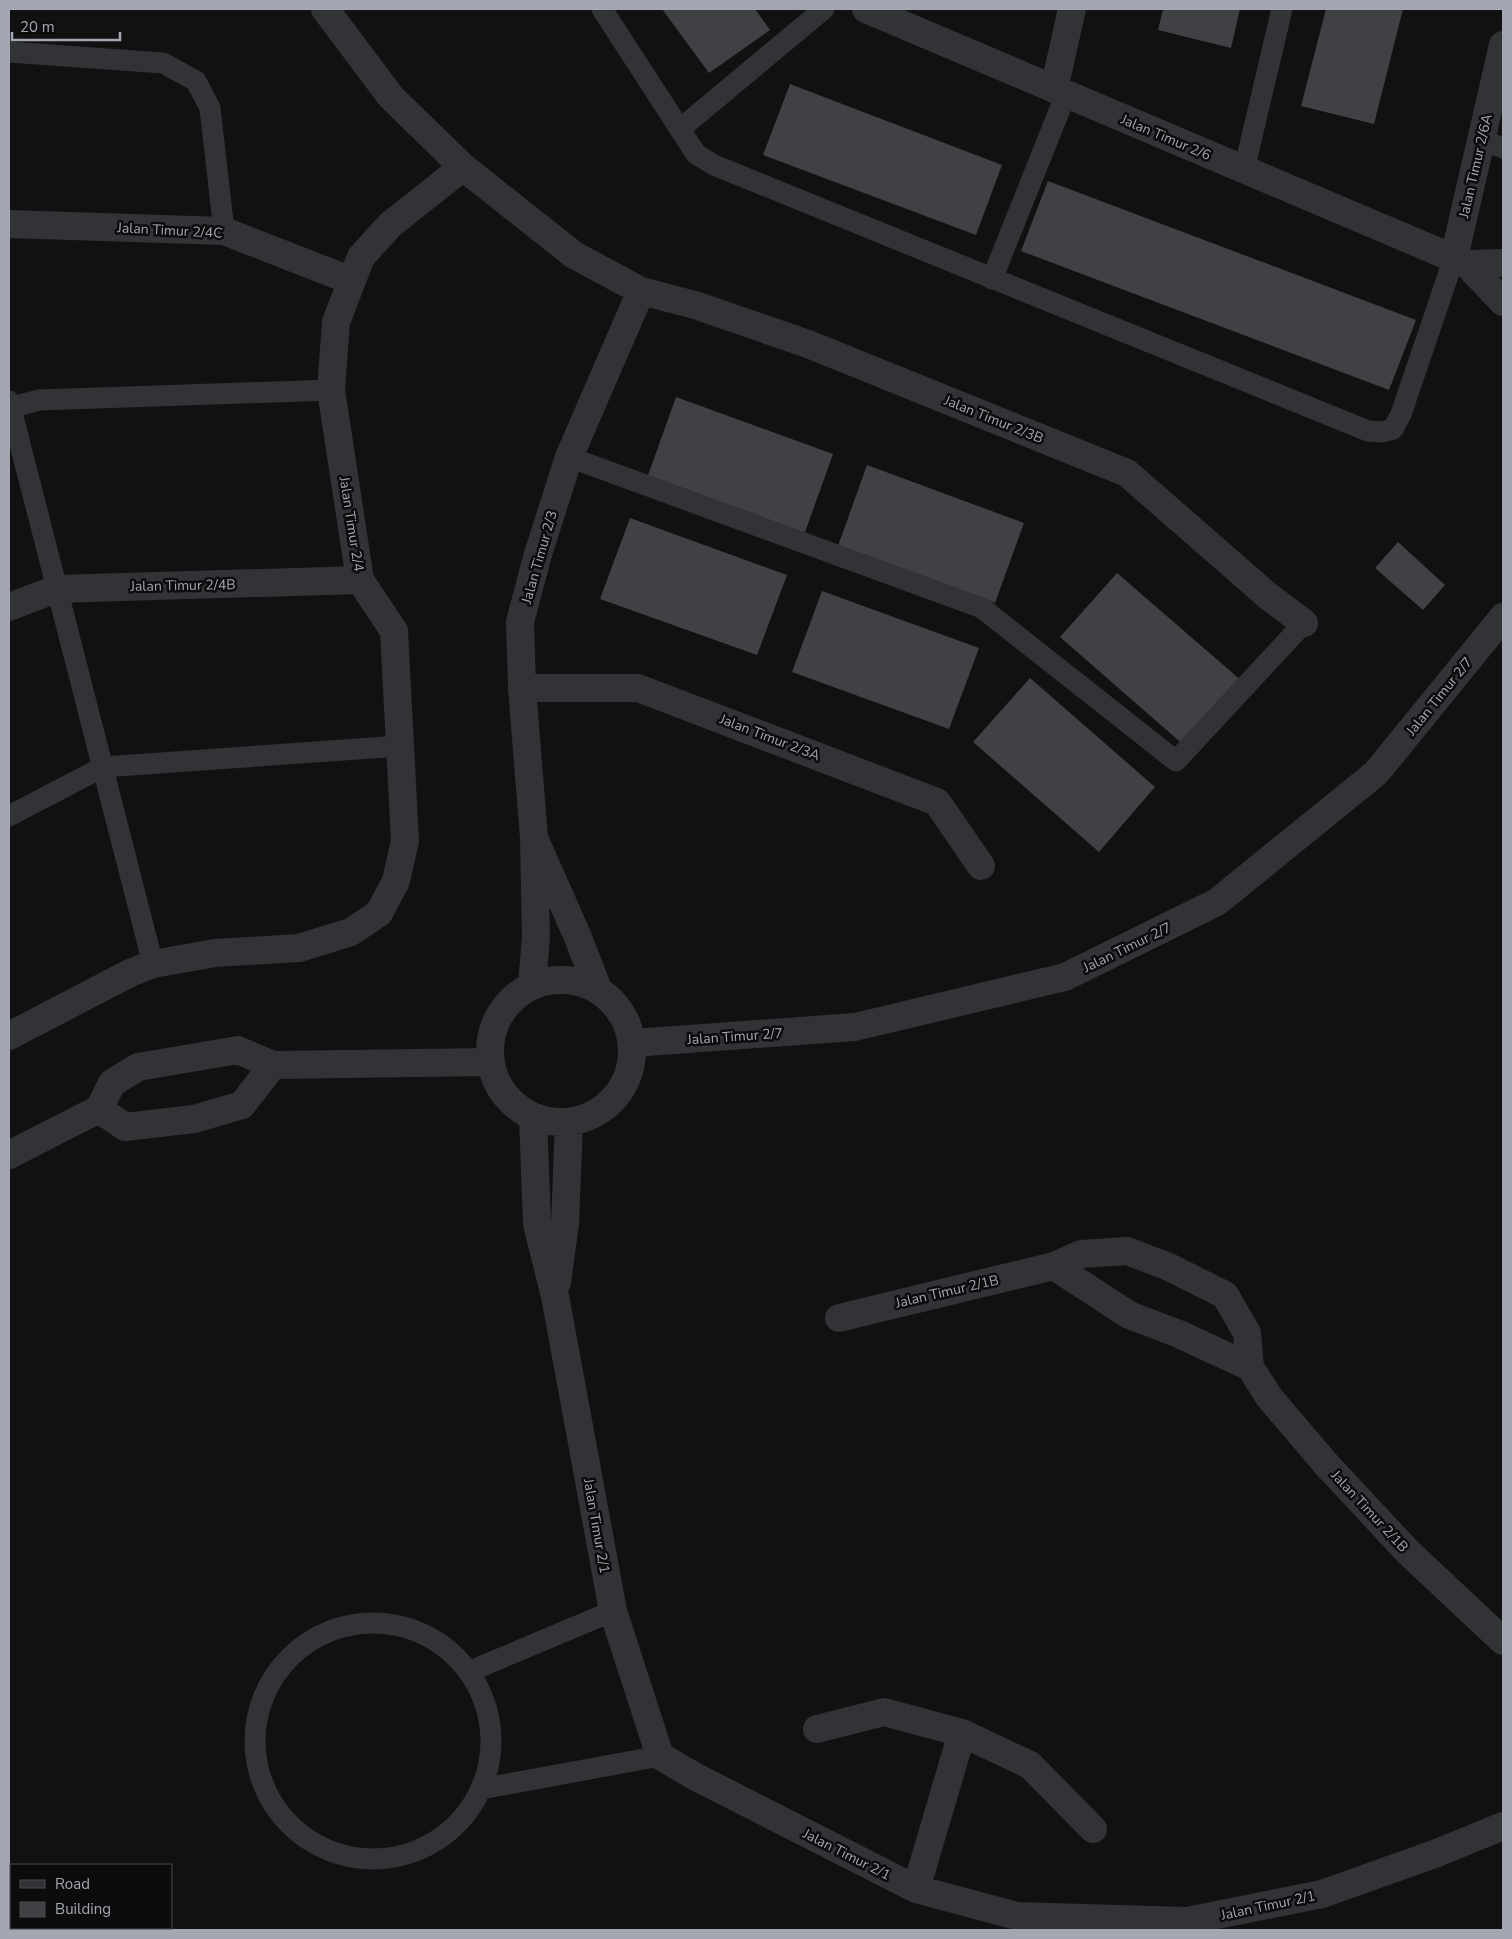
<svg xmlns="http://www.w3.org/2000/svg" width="1512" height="1939" viewBox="0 0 1512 1939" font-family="'Nunito Sans',sans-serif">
<rect width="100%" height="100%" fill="#111112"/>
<path fill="#404145" d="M662 9H755L770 30 709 73Z
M1163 9H1240L1231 48 1158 30Z
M1326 9H1403L1374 124 1301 106Z
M790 84 1002 165 976 235 763 155Z
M1048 181 1416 320 1389 390 1021 251Z
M676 397 833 454 804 535 647 478Z
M867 465 1024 523 995 603 838 546Z
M630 518 787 575 757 655 600 599Z
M1398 542 1445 585 1423 610 1375 568Z
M1117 573 1243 682 1186 747 1060 637Z
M822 591 979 648 949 729 792 672Z
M1030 678 1155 787 1099 852 973 742Z"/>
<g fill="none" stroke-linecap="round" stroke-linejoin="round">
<path stroke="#323337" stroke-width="21" d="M602 9 696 154 714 165 1368 431 1382 432 1393 429 1401 414 1454 258
M9 52 163 63 196 81 210 108 224 231
M680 129 824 9
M1482 140 1503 148
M1244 170 1282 9
M992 279 1066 94
M9 401 153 964
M9 408 39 400 331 390
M569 457 982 608 1176 761 1304 623
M9 816 103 767 400 746
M255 1741a118 118 0 1 1 236 0a118 118 0 1 1-236 0Z
M468 1672 613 1611
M481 1789 660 1756"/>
<path stroke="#323337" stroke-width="28" d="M325 9 391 97 463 167 574 255 641 291 695 305 808 344 1127 473 1268 596 1304 623
M866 9 1467 264 1503 302
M1054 89 1072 9
M9 224 224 231 352 281
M1454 258 1503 45
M1467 264 1503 263
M9 607 56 589 360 580
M522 688H638L937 802 981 866
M534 838 522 688 520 622 538 554 569 457 641 291
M490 1051a71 71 0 1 1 142 0a71 71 0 1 1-142 0Z
M532 985 536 937 534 838 577 935 598 989
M9 1036 130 973 153 964 215 953 299 948 351 932 379 913 396 881 405 841 394 631 360 580 331 390 336 322 361 257 390 225 463 167
M633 1043 855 1027 1065 977 1217 902 1376 773 1503 617
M99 1109 125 1127 194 1119 242 1105 273 1065
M533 1117 537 1224 555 1296 613 1611 660 1756 696 1777 916 1889 1017 1916 1187 1921 1322 1894 1437 1853 1503 1826
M9 1155 99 1109 112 1083 138 1067 238 1050 273 1065 490 1062
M1054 1266 1129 1315 1179 1334 1250 1367
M557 1282 565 1224 569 1122
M839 1318 1054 1266 1081 1254 1127 1251 1167 1266 1225 1295 1247 1333 1250 1367 1269 1397 1326 1464 1407 1551 1503 1641
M817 1729 884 1712 962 1733 1030 1765 1093 1829
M916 1889 962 1733"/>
</g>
<g text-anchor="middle" stroke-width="5" stroke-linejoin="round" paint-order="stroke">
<g font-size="14" fill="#a3a7b2" stroke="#0c0c0d">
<text transform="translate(1166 137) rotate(23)" y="5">Jalan Timur 2/6</text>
<text transform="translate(1475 166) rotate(-77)" y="5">Jalan Timur 2/6A</text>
<text transform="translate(170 230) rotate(3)" y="5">Jalan Timur 2/4C</text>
<text transform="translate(994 419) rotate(22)" y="5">Jalan Timur 2/3B</text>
<text transform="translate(352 524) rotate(81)" y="5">Jalan Timur 2/4</text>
<text transform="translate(539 557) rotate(-74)" y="5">Jalan Timur 2/3</text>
<text transform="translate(183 585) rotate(-1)" y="5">Jalan Timur 2/4B</text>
<text transform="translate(1439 696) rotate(-51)" y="5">Jalan Timur 2/7</text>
<text transform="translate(770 737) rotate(21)" y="5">Jalan Timur 2/3A</text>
<text transform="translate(1127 947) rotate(-26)" y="5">Jalan Timur 2/7</text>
<text transform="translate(735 1036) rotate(-4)" y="5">Jalan Timur 2/7</text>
<text transform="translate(947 1291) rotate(-13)" y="5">Jalan Timur 2/1B</text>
<text transform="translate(1370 1511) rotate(47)" y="5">Jalan Timur 2/1B</text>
<text transform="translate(597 1526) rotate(80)" y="5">Jalan Timur 2/1</text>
<text transform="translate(847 1854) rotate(27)" y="5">Jalan Timur 2/1</text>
<text transform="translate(1268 1905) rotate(-12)" y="5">Jalan Timur 2/1</text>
</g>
</g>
<rect width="1512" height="1939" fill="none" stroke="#a3a7b2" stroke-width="20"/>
<rect x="10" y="1864" width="162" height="65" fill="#0c0c0d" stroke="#484a4f"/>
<rect x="20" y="1880" width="25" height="8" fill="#323337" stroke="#484a4f"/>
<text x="55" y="1889" font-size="15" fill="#a3a7b2">Road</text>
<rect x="20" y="1902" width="25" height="15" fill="#404145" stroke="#484a4f"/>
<text x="55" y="1914" font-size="15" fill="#a3a7b2">Building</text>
<path d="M12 32v8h108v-8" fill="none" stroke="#a3a7b2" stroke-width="2.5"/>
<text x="20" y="32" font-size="15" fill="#a3a7b2" stroke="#0c0c0d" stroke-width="4" paint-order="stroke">20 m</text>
</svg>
